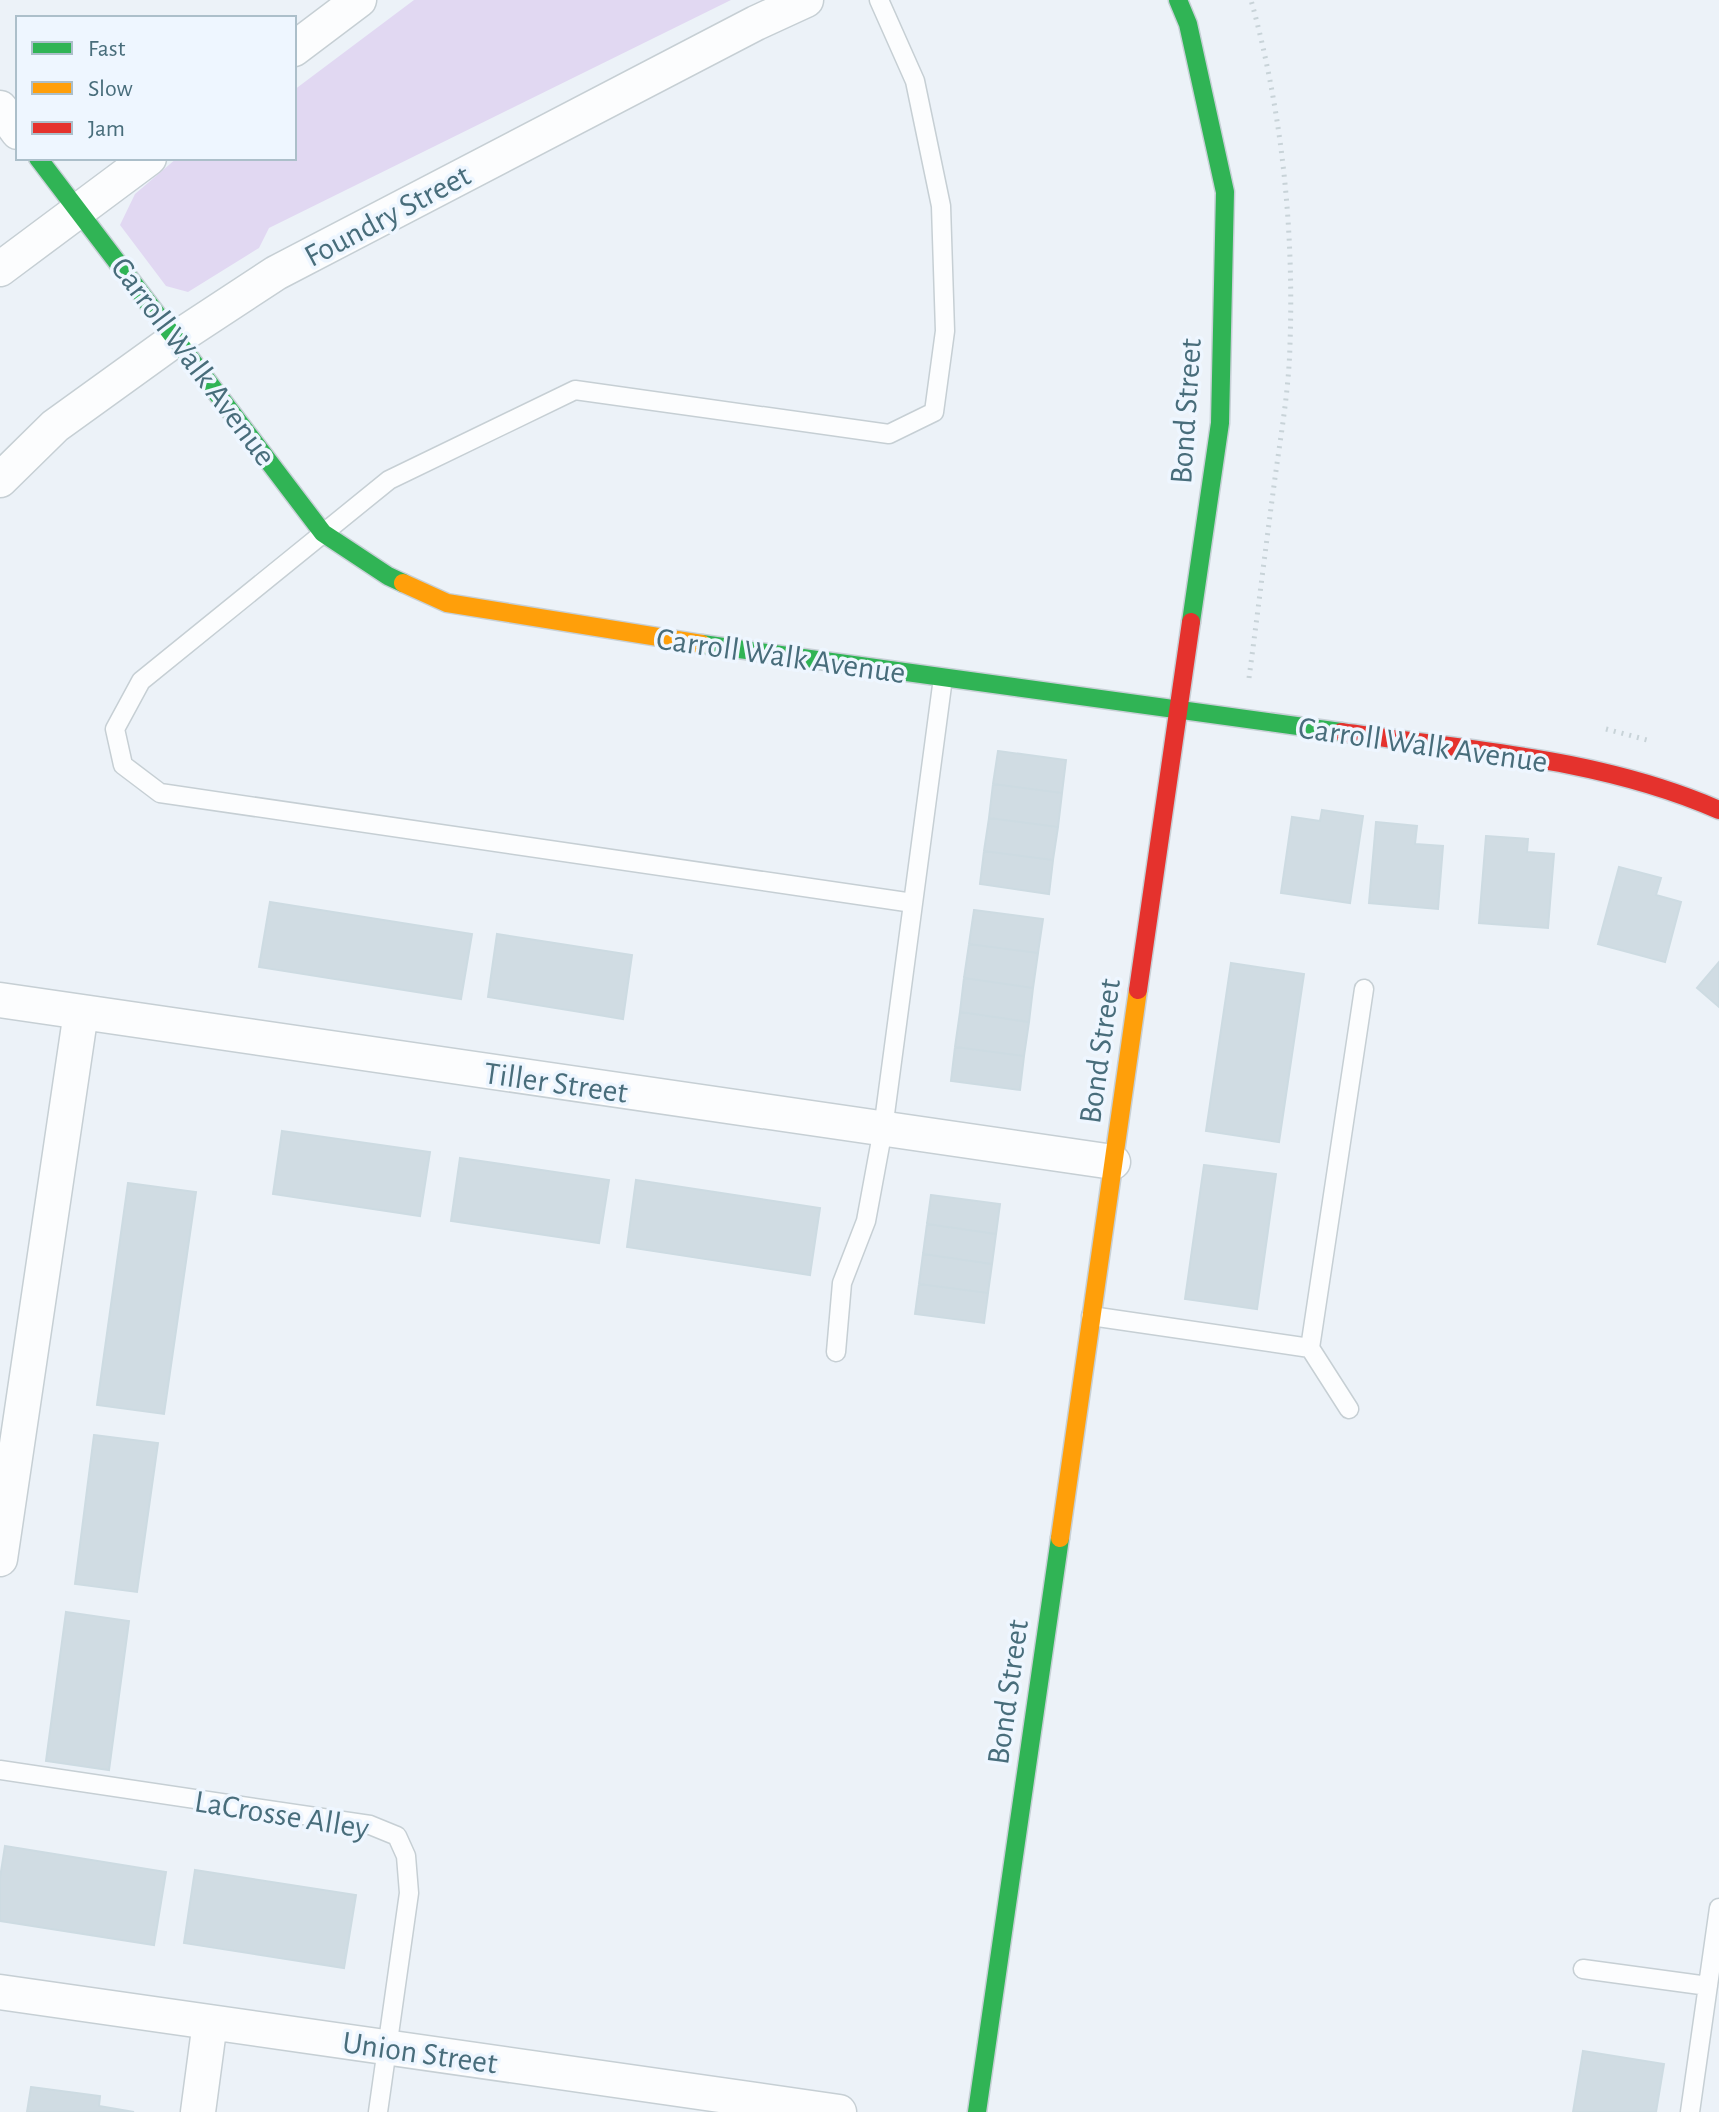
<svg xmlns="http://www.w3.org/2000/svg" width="1719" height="2112" viewBox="0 0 1719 2112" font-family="'Alegreya Sans',sans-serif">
<rect width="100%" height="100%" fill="#ecf2f8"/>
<path fill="#e1d8f2" d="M414 0H731L269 228 259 248 188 292 166 286 120 225 135 194 177 158H294V90Z"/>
<path fill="#d0dce3" stroke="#cddbe2" stroke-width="2" d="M998 751 1066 760 1062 793 993 784Z
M993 784 1062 793 1058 827 989 818Z
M1322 810 1363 816 1350 903 1281 893 1292 817 1320 821Z
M989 818 1058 827 1053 860 984 851Z
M1376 822 1417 826 1415 844 1443 846 1438 909 1369 903Z
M1486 836 1528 839 1527 852 1554 854 1548 928 1479 923Z
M984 851 1053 860 1049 894 980 884Z
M1619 867 1661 878 1656 895 1681 902 1665 962 1598 944Z
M270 902 472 934 461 999 259 967Z
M974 910 1043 919 1038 953 969 944Z
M497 934 632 955 623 1019 488 997Z
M969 944 1038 953 1033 988 964 978Z
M1719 962V1007L1697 988Z
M1231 963 1304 974 1279 1142 1206 1131Z
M964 978 1033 988 1029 1022 960 1012Z
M960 1012 1029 1022 1024 1056 955 1047Z
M955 1047 1024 1056 1020 1090 951 1081Z
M282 1131 430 1152 420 1216 273 1194Z
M460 1158 609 1180 599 1243 451 1221Z
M1204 1165 1276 1174 1257 1309 1185 1299Z
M636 1180 820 1208 810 1275 627 1247Z
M128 1183 196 1192 164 1414 97 1405Z
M931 1195 1000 1204 996 1234 927 1224Z
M927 1224 996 1234 992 1264 923 1254Z
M923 1254 992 1264 988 1293 919 1284Z
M919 1284 988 1293 984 1323 915 1314Z
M94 1435 158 1443 137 1592 75 1584Z
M66 1612 129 1621 109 1770 46 1761Z
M5 1846 166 1872 154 1945 0 1921V1878Z
M195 1870 356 1895 344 1968 184 1943Z
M1583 2051 1664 2064 1656 2112H1573Z
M31 2087 100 2096 99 2106 134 2112H27Z"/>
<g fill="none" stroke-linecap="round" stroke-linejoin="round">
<defs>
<path id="lane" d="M879 0 915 81 941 206 945 331 934 412 889 434 575 390 389 480 141 681 115 729 123 765 160 793 913 903
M1091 1316 1310 1348 1364 989
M1310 1348 1349 1409
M836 1352 842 1283 866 1221 883 1129 943 678
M0 1770 370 1825 397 1836 406 1856 409 1893 378 2112
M1583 1969 1708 1986
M1690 2112 1719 1908"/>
<path id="street" d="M294 49 359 0
M0 108 18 132
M0 269 149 158
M0 480 55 426 177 338 276 273 756 23 806 0
M0 1000 1113 1162
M0 1559 81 1012
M0 1992 839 2112
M198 2112 210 2022"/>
<path id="fast" d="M1178 0 1188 24 1225 192 1220 423 1191 622
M38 158 323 533 388 576 403 583
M702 644 1341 732
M977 2112 1060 1538"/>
<path id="slow" d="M403 583 447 603 702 644
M1060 1538 1138 990"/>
<path id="jam" d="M1341 732C1468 750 1601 758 1719 810
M1138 990 1191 622"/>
</defs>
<use href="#lane" stroke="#c6cfd4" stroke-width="21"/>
<use href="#street" stroke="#c6cfd4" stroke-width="37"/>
<use href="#fast" stroke="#c7d0d6" stroke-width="21"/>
<use href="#slow" stroke="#c7d0d6" stroke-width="21"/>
<use href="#jam" stroke="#c7d0d6" stroke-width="21"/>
<path stroke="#c8d3d8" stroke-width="5" stroke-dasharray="2 6" stroke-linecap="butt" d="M1249 678C1258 611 1266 544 1275 478 1281 434 1289 389 1290 344 1294 229 1282 111 1251 0
M1606 729 1651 741"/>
<use href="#lane" stroke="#fcfdfe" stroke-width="18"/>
<use href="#street" stroke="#fcfdfe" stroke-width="34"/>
<use href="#fast" stroke="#30b455" stroke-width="18"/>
<use href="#slow" stroke="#ff9f0a" stroke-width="18"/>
<use href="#jam" stroke="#e5322d" stroke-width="18"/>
</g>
<g text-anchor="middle" stroke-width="7" stroke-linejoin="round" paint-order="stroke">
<g font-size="32" fill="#486d7b" stroke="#eef6ff">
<text transform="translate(387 215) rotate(-28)" y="11">Foundry Street</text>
<text transform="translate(194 361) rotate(53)" y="11">Carroll Walk Avenue</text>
<text transform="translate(1185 411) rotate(-86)" y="11">Bond Street</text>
<text transform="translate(781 655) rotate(8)" y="11">Carroll Walk Avenue</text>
<text transform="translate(1423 744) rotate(8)" y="11">Carroll Walk Avenue</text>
<text transform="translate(1099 1051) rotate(-82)" y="11">Bond Street</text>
<text transform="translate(556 1082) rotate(8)" y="11">Tiller Street</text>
<text transform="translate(1007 1692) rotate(-82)" y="11">Bond Street</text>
<text transform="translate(282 1814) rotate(9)" y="11">LaCrosse Alley</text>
<text transform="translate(420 2052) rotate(8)" y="11">Union Street</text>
</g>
</g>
<rect x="16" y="16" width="280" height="144" fill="#eef6ff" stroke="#acbfca" stroke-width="2"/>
<rect x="32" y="42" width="40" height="12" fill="#30b455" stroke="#acbfca" stroke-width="2"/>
<text x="88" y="56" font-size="24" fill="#486d7b">Fast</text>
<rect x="32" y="82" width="40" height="12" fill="#ff9f0a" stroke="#acbfca" stroke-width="2"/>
<text x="88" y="96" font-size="24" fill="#486d7b">Slow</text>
<rect x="32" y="122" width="40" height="12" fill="#e5322d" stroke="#acbfca" stroke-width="2"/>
<text x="88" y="136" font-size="24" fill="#486d7b">Jam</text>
</svg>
